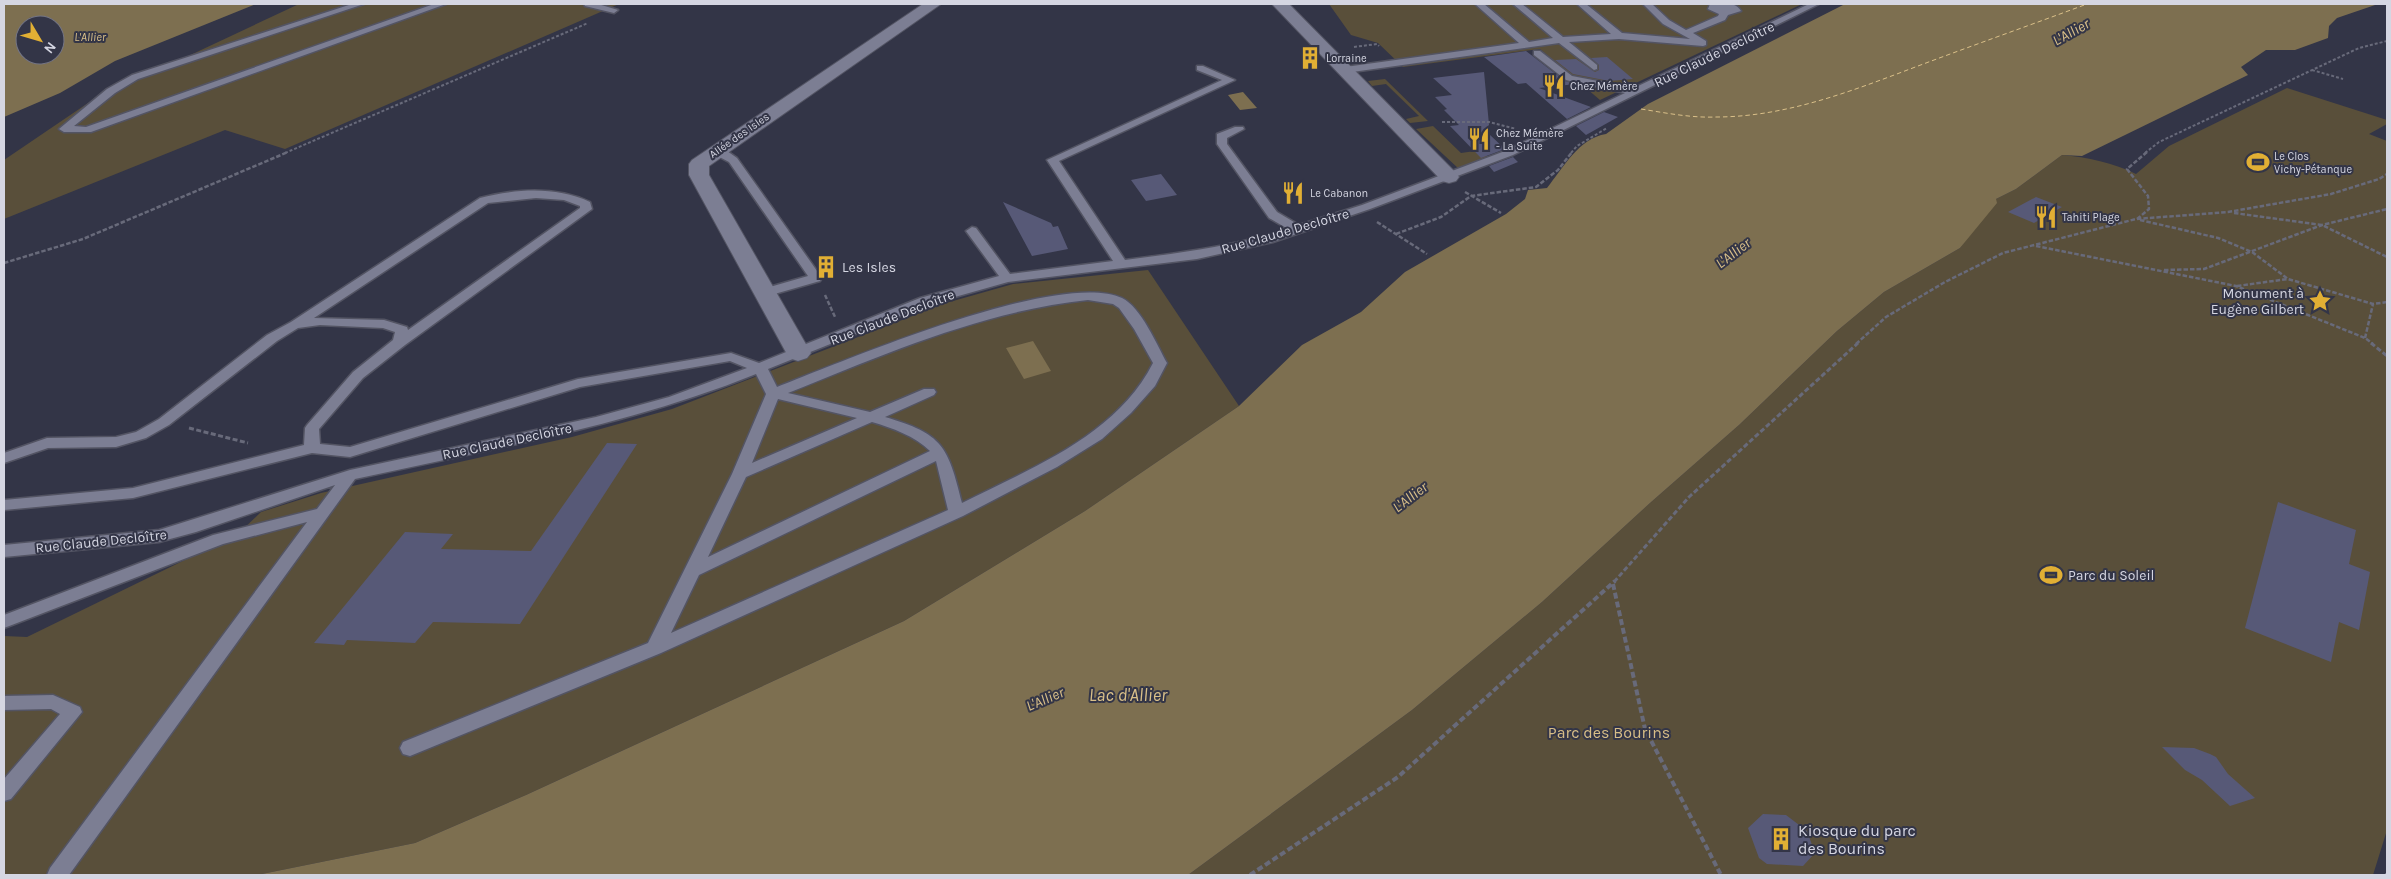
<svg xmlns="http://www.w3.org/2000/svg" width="2391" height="879" viewBox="0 0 2391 879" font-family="Karla,sans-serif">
<rect width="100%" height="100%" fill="#333547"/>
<path fill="#594f3a" d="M299 4H619L285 149 225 130 4 219V160L88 103Z
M1329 4H1802L1600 100 1540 49 1403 67 1378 43 1351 35Z
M1385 79 1428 121 1410 123 1406 119 1419 116 1386 84 1372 86 1368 81Z
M2287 88 2387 120V124L2369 134 2387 141V830L2373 875H1188L1412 710 1542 602 1650 503 1739 425 1837 331 1884 292 1960 248 1996 199 2016 189 2062 155C2087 157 2114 163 2136 174L2169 146Z
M1433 126 1461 153 1475 151 1488 157 1459 169 1416 129Z
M1148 270 1239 406 1085 511 904 621 526 795 415 843 257 875H4V636L27 637 238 534 261 512 321 493 572 437 672 409 946 303 1013 284Z"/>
<path fill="#7d6f50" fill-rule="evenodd" d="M4 4H256L115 61 60 93 4 117ZM25 25H55V55H25Z
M1845 4H2378L2337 18 2329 26 2328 38 2295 50H2266L2241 67 2248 75 2082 156 2062 155 2016 189 1996 199 1997 203 1960 248 1884 292 1837 331 1739 425 1650 503 1542 602 1412 710 1188 875H257L415 843 526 795 904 621 1085 511 1239 406 1302 345 1361 312 1405 272 1506 214 1525 199 1528 190 1547 188C1563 168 1579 138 1606 134L1648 104Z
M1243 92 1257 108 1240 110 1228 95Z
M1033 341 1051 371 1024 379 1006 348Z"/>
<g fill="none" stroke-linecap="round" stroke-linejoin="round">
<path stroke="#dac089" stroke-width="1" stroke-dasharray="4.5 3" stroke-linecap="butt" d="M1641 109C1666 113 1691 118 1716 117 1792 117 1864 86 1934 60 1985 41 2036 23 2087 4"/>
</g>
<path fill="#575977" d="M1526 51 1565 81 1576 84 1539 88 1591 107 1567 119 1526 83 1518 84 1484 57Z
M1607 57 1633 79 1609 81 1573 74 1555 60 1576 59 1595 72 1599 70V65L1591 58Z
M1484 72 1490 135 1505 149 1481 158 1450 126 1459 125 1444 110 1447 109 1435 97 1452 95 1433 78Z
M1604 112 1618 117 1586 135 1576 126Z
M1513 157 1518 162 1494 172 1489 166Z
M1161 174 1177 195 1146 201 1131 180Z
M2036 197 2062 207 2034 223 2008 212Z
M1003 202 1051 223 1053 227 1058 226 1068 249 1032 256Z
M607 443 637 444 520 624 433 622 415 643 347 640 344 645 314 643 405 532 453 534 441 549 531 551Z
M2278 502 2356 530 2349 564 2370 572 2359 630 2339 622 2331 662 2245 628Z
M2162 747 2194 748 2210 754 2216 757 2228 774 2255 798 2230 806 2202 780 2185 770Z
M1763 814 1786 815 1807 831 1815 853 1803 866 1767 864 1759 858 1748 828Z"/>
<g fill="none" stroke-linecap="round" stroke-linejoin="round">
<defs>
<path id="lane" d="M352 4H364L138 79 115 93 74 126 86 127 434 4H446L91 132H64L59 129 107 89 132 75Z
M584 4H598L618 10 614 13 585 6Z
M1475 4H1484L1529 42 1553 38 1513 4H1522L1563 37 1611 34 1577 4H1586L1622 33 1690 39 1663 24 1643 4H1652L1669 20 1686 30 1718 16 1719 14 1708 9 1710 4C1720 3 1736 1 1741 11L1728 15 1725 20 1693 33 1706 41V45L1703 46 1619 39 1569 42 1597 65V69L1594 70 1559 43 1345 73 1340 70 1345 67 1519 43Z
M1809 4H1819L1513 155 1370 209 1273 242 1197 259 1008 282 930 304 768 369 777 387C844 361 1059 269 1122 298 1141 307 1157 345 1167 363L1155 386 1131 413 1102 439 1057 467 963 516 661 653 410 756 403 754 400 748 403 742 648 643 732 474 766 394 756 374C627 426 490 449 355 479L69 875H47L50 868 307 522 223 544 4 628V615L213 535 317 509 335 485 196 532 159 542 4 557V545L159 530 350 470 596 417 669 397 747 368 730 361 580 387 350 457 312 453 133 498 4 510V500L133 488 304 445 305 428 307 425 353 372 393 340 395 332 383 328 320 325 298 328 277 341 169 425 146 438 116 447 48 448 4 463V453L47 438 116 437 136 432 159 419 267 335 291 322 480 198C515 189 556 186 590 202L592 209 405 345 363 378 319 429 320 444 350 447 578 379 731 353 759 363 920 298 999 276 966 231 972 227 976 228 1010 274 1113 261 1047 160 1222 80 1197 70V66H1203L1235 80 1059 161 1125 260C1180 253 1235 246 1288 229L1269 218 1217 144V134L1235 127H1243L1244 129 1227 138V144L1277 212 1299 225 1362 205 1505 151 1625 93 1566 80 1534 55V51H1540L1572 76 1634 88ZM536 198 564 200 580 206V208L408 330 407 327 384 320 314 318 488 203ZM1088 300 1113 304 1119 308 1134 329 1153 363C1116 436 1031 468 962 503 948 446 943 434 885 417L934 395 936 392 934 389H924L870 412 788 393C885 354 983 311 1088 300ZM778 399 857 418 752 463ZM872 422C892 428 915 436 930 451L708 557 746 477ZM936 461 948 510 671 633 699 575Z
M716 148 727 151 737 158 822 278 820 281 764 297 759 296 758 293 759 290 808 276 729 162 712 153V149Z
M53 695 80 707 82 712 11 799 4 801V779L60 714 51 709 4 710V696Z"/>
<path id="street" d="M923 4H941L709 166V175L811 353 807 358 798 361 789 358 689 175V164L692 160Z
M1272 4H1289L1456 173 1459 177 1456 181 1449 183 1442 181Z"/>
</defs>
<use href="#lane" stroke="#535463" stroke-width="3"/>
<use href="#street" stroke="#535463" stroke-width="2"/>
<path stroke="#686a7a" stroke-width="2" stroke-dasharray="3 2" stroke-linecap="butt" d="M1354 47 1377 44 1379 46
M2312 70 2343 79
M1442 122H1489L1516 129
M285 153 588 23
M1571 153 1577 146 1607 128
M2145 153 2159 142 2359 48 2387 41"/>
<path stroke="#686a7a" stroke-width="2.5" stroke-dasharray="4.5 2" stroke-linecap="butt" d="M1465 192 1501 213
M2234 213 2322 225 2387 257
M2137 219 2149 209 2148 196 2127 169 2147 152
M2140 220 2218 238 2252 252 2288 279 2373 304 2387 302
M1377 222 1427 254
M1396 234 1441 217 1471 196 1536 187 1558 170 1572 152
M2036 246 2236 286 2365 338 2373 344
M4 263 83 239 288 152
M2164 270 2204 269 2322 225 2387 209
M2237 286 2288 279
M825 295 835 317
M2365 338 2373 304
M1856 344 1886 317 1945 282 2003 253 2136 219 2228 212 2331 194 2379 179 2387 174"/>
<path stroke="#686a7a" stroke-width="3" stroke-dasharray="5 2.5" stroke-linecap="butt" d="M2371 343 2387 356
M189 428 248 443
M1614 582 1689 497 1858 343"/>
<path stroke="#686a7a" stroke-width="4" stroke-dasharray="6 3" stroke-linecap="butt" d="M1613 584 1645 729 1721 875
M2387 873V875
M1250 875 1398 777 1615 581"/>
<use href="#lane" fill="#7c7e93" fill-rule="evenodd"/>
<use href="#street" fill="#7c7e93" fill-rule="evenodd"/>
</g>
<defs>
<symbol id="building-bare" viewBox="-9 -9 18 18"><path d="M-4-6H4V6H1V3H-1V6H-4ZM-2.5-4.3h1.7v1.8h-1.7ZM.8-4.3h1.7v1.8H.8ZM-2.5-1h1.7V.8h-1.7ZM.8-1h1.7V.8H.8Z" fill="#e1af34" stroke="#333547" stroke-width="2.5" paint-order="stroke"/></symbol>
<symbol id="restaurant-bare" viewBox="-9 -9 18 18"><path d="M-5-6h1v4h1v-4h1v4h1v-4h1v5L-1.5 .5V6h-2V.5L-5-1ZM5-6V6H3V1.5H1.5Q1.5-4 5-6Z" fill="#e1af34" stroke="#333547" stroke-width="2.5" paint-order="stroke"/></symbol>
<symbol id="stadium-bare" viewBox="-9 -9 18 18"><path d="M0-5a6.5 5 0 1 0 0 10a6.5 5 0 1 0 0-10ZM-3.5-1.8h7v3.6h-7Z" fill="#e1af34" stroke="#333547" stroke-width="2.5" paint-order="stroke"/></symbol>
<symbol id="sight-bare" viewBox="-9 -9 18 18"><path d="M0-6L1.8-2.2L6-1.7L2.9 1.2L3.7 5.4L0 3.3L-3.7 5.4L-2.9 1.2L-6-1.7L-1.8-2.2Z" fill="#e1af34" stroke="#333547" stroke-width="2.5" paint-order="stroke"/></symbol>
</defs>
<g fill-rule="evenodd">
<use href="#building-bare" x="1294" y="42" width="32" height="32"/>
<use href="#restaurant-bare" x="1538" y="70" width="32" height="32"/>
<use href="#restaurant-bare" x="1463" y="123" width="32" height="32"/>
<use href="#stadium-bare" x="2242" y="146" width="32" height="32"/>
<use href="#restaurant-bare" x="1277" y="177" width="32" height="32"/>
<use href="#restaurant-bare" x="2030" y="201" width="32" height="32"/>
<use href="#building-bare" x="810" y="251" width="32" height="32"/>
<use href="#sight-bare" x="2304" y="285" width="32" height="32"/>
<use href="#stadium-bare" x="2035" y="559" width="32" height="32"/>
<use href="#building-bare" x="1765" y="823" width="32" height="32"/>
</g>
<g text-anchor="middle" stroke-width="4" stroke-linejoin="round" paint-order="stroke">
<g font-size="11" fill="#d5d6e2" stroke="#333547" text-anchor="start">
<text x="1326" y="62">Lorraine</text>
<text x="1570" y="90">Chez Mémère</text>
<text x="1496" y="137">Chez Mémère<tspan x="1496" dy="13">- La Suite</tspan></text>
<text x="2274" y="160">Le Clos<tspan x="2274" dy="13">Vichy-Pétanque</tspan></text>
<text x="1310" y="197">Le Cabanon</text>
<text x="2062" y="221">Tahiti Plage</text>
</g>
<g font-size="11" fill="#d5d6e2" stroke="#333547">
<text transform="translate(739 135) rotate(-35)" y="4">Allée des Isles</text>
</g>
<g font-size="12" font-style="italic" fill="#dac089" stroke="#333547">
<text x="90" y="41">L'Allier</text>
</g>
<g font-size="14" fill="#d5d6e2" stroke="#333547">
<text transform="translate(1714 54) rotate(-26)" y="5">Rue Claude Decloître</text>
<text transform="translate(1285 231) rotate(-16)" y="5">Rue Claude Decloître</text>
<text transform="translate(892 317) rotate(-21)" y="5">Rue Claude Decloître</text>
<text transform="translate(507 441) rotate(-12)" y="5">Rue Claude Decloître</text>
<text transform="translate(101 541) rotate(-6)" y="5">Rue Claude Decloître</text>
</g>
<g font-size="14" fill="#d5d6e2" stroke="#333547" text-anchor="start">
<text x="842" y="272">Les Isles</text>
<text x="2304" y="298" text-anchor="end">Monument à<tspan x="2304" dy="16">Eugène Gilbert</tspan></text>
<text x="2068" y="580">Parc du Soleil</text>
</g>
<g font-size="15" font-style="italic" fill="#dac089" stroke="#333547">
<text transform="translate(2071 32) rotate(-29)" y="5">L'Allier</text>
<text transform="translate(1733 253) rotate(-37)" y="5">L'Allier</text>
<text transform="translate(1410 497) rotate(-37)" y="5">L'Allier</text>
<text transform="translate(1045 699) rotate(-23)" y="5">L'Allier</text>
</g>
<g font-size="16" fill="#d7bd86" stroke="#333547">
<text x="1609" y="738">Parc des Bourins</text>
</g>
<g font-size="16" fill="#d5d6e2" stroke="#333547" text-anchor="start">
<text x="1798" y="836">Kiosque du parc<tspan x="1798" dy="18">des Bourins</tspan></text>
</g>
<g font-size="18" font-style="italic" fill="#dac089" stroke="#333547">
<text x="1128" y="701">Lac d'Allier</text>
</g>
</g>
<rect width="2391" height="879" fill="none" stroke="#d5d6e2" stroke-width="10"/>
<g transform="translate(40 40) rotate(128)"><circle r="24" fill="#333547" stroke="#747585"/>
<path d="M0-4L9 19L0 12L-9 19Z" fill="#e1af34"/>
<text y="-8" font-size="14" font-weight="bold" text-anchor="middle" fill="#d5d6e2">N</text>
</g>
</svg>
